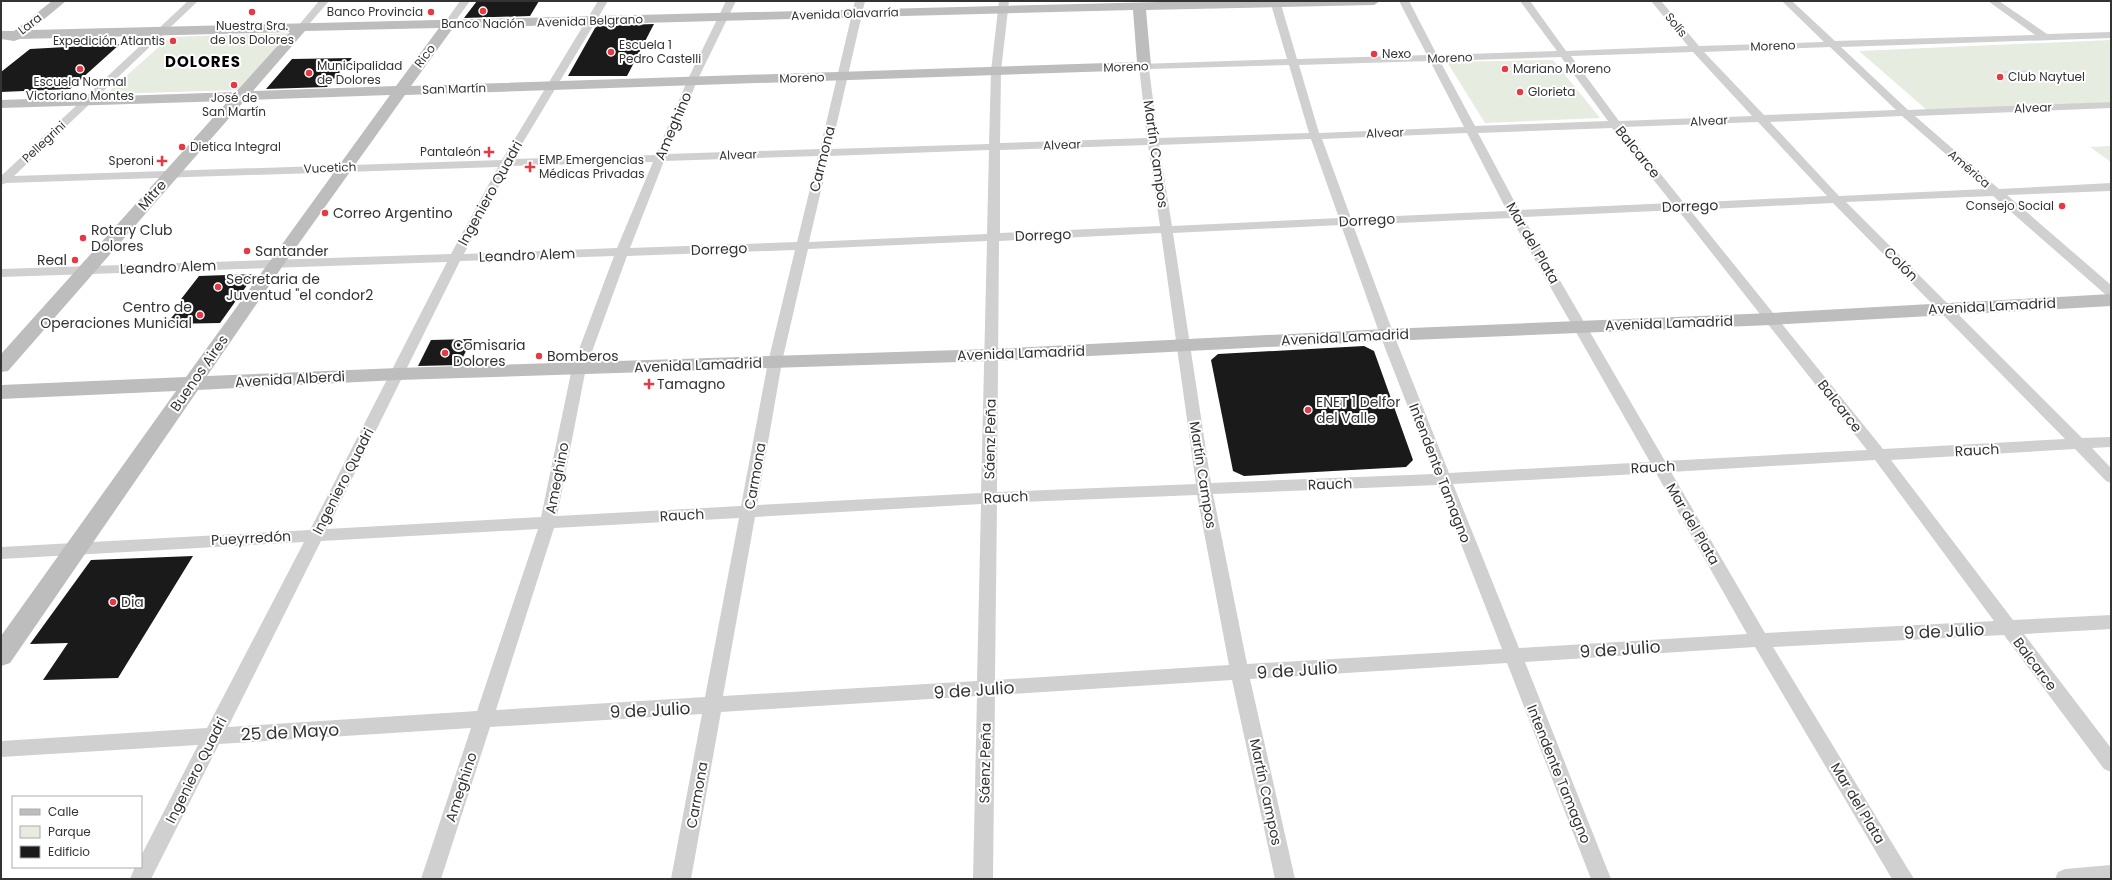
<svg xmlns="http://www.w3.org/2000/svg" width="2112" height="880" viewBox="0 0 2112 880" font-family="Poppins,sans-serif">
<rect width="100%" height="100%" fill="#fff"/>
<path fill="#e6ecdf" d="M291 33 241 90 106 94 170 37Z
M2111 40V102L1928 111 1859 51Z
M1553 60 1600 118 1485 123 1447 62Z
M2111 146V162L2090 147Z"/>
<path fill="#cfe2ee" d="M2026 70 2034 76 2010 77 2002 71Z"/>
<path fill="#1a1a1a" d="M477 1H539L530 16 464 18Z
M654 24 627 76H568L595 28 598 26Z
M120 44 70 89 1 92V72L30 49Z
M352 58 327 87 266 89 292 59Z
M255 274 220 323 166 324 185 302 178 303 199 276Z
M472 339 459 365 418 366 431 340Z
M1364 346 1374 351 1413 460 1406 467 1244 476 1233 471 1211 360 1218 354Z
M193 556 118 678 43 680 68 643 30 644 91 560Z"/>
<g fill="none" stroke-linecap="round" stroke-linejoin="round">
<path fill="#d0d0d0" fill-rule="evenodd" d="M188 1H198L14 176 502 160 598 1H608L513 159 656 155 687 81 726 1H736L697 81 667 154 820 149 855 1H865L831 149 989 144 991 71 999 1H1009L1001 71 1000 143 1147 138 1139 66 1140 64 1287 59 1270 1H1280L1297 59 1427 55 1399 1H1409L1437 55 1557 51 1520 1H1530L1566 51 1688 46 1651 1H1661L1699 46 1824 42 1782 1H1792L1835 41 2035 35 1988 1H1999L2047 34 2111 32V38L1841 47 1908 110 2111 102V108L1915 116 1999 189 2111 183V191L2007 195 2111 285V296L2106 295 1993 196 1846 202 2082 438 2111 437V447L2092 448 2111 468V483L2106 481 2075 449 1891 460 2013 620 2111 615V629L2024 634 2111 748V772L2104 769 2004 635 1773 647 1914 879H1892L1755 647 1525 662 1611 879H1591L1507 663 1250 679 1295 879H1275L1232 680 995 695 993 879H973L977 696 721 712 691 879H671L702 714 490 727 441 879H421L471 728 219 744 151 879H130L135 867H141V856L198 745 1 757V741L207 728 304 542 1 559V547L310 530 447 262 1 277V269L451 254 498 167 6 183 1 185V176ZM1830 47 1896 110 1764 115 1704 52ZM1693 52 1752 116 1619 121 1571 56ZM1561 57 1608 121 1475 126 1440 61ZM1430 61 1464 127 1319 133 1299 65ZM1289 65 1309 133 1158 138 1149 69ZM1902 116 1986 189 1839 196 1770 122ZM1758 122 1827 196 1684 203 1623 127ZM1612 128 1672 203 1519 210 1478 133ZM1467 133 1507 211 1351 218 1322 139ZM1311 139 1339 218 1172 226 1159 145ZM1148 145 1160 226 1000 233V150ZM989 150 987 234 809 242 829 156ZM818 156 797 242 630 248 664 161ZM653 162 617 248 464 254 509 166ZM1833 203 2065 439 1883 449 1690 210ZM1678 210 1867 450 1665 461 1523 217ZM1511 218 1650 462 1449 473 1394 335 1353 225ZM1341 225 1380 335 1434 474 1211 483 1173 233ZM1161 233 1196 484 997 492 999 241ZM987 241 981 493 757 505 782 362 808 249ZM795 250 768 362 741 506 557 516 586 368 627 256ZM614 256 572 368 541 517 327 529 460 261ZM1875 460 1994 621 1765 633 1671 472ZM1656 473 1747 634 1519 648 1453 484ZM1438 485 1502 649 1247 664 1213 494ZM1197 495 1229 665 995 680 997 503ZM981 504 977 681 723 696 755 517ZM739 518 705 697 496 710 554 528ZM538 529 477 711 228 727 321 541Z
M319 1H329L304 30H298V26Z
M460 1H470L451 27H445L443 25Z
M2111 865V879H2055L2058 872 2065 869Z"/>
<path fill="#bdbdbd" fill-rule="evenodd" d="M52 1H66L31 30 1202 1H1380L1374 5 1146 10 1151 66 1149 69 1144 70 405 95 282 267 207 376 398 368 991 349 1387 329 1771 313 2111 294V306L1771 325 1387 341 991 361 398 380 198 390 10 663 1 666V636L176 391 1 399V385L186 377 390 95 245 100 8 371 1 372V354L228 101 1 108V100L236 92 290 32 20 39 14 41 1 39V31H14ZM1133 10 1137 62 411 86 453 28ZM439 28 396 86 253 91 305 31Z"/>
</g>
<g fill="#e63946" stroke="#fff" stroke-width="1.5">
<circle cx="483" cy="11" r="4"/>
<circle cx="252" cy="12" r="4"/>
<circle cx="431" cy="12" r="4"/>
<circle cx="173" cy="41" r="4"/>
<circle cx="611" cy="52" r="4"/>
<circle cx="1374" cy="54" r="4"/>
<circle cx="80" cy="69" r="4"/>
<circle cx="1505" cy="69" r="4"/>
<circle cx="309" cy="73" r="4"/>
<circle cx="2000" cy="77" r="4"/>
<circle cx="234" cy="85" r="4"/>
<circle cx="1520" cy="92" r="4"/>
<circle cx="182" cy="147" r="4"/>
<path d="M487 146h4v4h4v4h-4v4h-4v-4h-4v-4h4z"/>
<path d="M160 155h4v4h4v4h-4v4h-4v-4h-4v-4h4z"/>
<path d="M528 161h4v4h4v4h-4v4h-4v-4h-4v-4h4z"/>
<circle cx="2062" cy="206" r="4"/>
<circle cx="325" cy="213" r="4"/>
<circle cx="83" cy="238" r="4"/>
<circle cx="247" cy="251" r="4"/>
<circle cx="75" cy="260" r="4"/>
<circle cx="218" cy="287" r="4"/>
<circle cx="200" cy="315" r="4"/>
<circle cx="445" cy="353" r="4"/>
<circle cx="539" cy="356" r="4"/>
<path d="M647 378h4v4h4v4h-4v4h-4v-4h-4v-4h4z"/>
<circle cx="1308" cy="410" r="4"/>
<circle cx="113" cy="602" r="4"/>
</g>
<g text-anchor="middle" stroke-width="4" stroke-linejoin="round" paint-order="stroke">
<g font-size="12" fill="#333" stroke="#fff" text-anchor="start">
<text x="423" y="16" text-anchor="end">Banco Provincia</text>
<text x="483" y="28" text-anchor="middle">Banco Nación</text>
<text x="252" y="30" text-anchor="middle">Nuestra Sra.<tspan x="252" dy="14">de los Dolores</tspan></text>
<text x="165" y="45" text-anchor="end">Expedición Atlantis</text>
<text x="619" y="49">Escuela 1<tspan x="619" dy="14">Pedro Castelli</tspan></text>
<text x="1382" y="58">Nexo</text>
<text x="317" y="70">Municipalidad<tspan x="317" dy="14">de Dolores</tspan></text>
<text x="1513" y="73">Mariano Moreno</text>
<text x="2008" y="81">Club Naytuel</text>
<text x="80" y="86" text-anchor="middle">Escuela Normal<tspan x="80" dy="14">Victoriano Montes</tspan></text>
<text x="1528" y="96">Glorieta</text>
<text x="234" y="102" text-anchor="middle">José de<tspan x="234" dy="14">San Martín</tspan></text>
<text x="190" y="151">Dietica Integral</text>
<text x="481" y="156" text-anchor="end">Pantaleón</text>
<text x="539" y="164">EMP Emergencias<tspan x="539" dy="14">Médicas Privadas</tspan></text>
<text x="154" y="165" text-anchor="end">Speroni</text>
<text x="2054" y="210" text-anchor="end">Consejo Social</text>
</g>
<g font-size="12" fill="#333" stroke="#fff">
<text transform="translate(845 14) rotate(-2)" y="4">Avenida Olavarría</text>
<text transform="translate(590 21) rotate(-2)" y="4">Avenida Belgrano</text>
<text transform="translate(30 24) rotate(-38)" y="4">Lara</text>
<text transform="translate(1676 25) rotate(51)" y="4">Solís</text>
<text transform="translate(1773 46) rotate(-2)" y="4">Moreno</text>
<text transform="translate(425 56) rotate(-53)" y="4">Rico</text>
<text transform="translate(1450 58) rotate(-2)" y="4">Moreno</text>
<text transform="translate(1126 67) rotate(-2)" y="4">Moreno</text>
<text transform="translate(802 78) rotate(-2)" y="4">Moreno</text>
<text transform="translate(454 89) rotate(-2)" y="4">San Martín</text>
<text transform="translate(2033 108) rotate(-2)" y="4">Alvear</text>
<text transform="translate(1709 121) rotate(-3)" y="4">Alvear</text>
<text transform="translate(1385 133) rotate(-2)" y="4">Alvear</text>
<text transform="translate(44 142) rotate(-43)" y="4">Pellegrini</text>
<text transform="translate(1062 145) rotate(-2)" y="4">Alvear</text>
<text transform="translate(738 155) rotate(-2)" y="4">Alvear</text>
<text transform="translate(330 168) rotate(-2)" y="4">Vucetich</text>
<text transform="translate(1969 169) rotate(41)" y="4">América</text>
</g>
<g font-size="14" fill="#333" stroke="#fff">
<text transform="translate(673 126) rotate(-67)" y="5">Ameghino</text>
<text transform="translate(1638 152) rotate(51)" y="5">Balcarce</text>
<text transform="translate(1156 154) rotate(82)" y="5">Martín Campos</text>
<text transform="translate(822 159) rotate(-76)" y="5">Carmona</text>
<text transform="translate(490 193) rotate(-61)" y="5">Ingeniero Quadri</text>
<text transform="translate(152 195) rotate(-49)" y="5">Mitre</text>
<text transform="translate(1690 206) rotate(-2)" y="5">Dorrego</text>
<text transform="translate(1367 220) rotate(-3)" y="5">Dorrego</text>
<text transform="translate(1043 235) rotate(-2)" y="5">Dorrego</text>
<text transform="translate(1533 243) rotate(60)" y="5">Mar del Plata</text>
<text transform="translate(719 249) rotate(-2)" y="5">Dorrego</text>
<text transform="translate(527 255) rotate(-2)" y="5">Leandro Alem</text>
<text transform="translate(1901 264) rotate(45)" y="5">Colón</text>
<text transform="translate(168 267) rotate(-2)" y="5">Leandro Alem</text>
<text transform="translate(1992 306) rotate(-3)" y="5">Avenida Lamadrid</text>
<text transform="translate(1669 323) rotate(-2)" y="5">Avenida Lamadrid</text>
<text transform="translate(1345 337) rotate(-3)" y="5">Avenida Lamadrid</text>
<text transform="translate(1021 353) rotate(-2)" y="5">Avenida Lamadrid</text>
<text transform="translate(698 365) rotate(-2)" y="5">Avenida Lamadrid</text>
<text transform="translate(199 373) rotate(-55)" y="5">Buenos Aires</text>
<text transform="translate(290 379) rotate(-3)" y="5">Avenida Alberdi</text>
<text transform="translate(1840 406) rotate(52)" y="5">Balcarce</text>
<text transform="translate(990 439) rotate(-89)" y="5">Sáenz Peña</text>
<text transform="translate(1977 450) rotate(-3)" y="5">Rauch</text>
<text transform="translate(1653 467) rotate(-3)" y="5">Rauch</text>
<text transform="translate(1440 473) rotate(69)" y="5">Intendente Tamagno</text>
<text transform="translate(1203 475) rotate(81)" y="5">Martín Campos</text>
<text transform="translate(755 476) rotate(-80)" y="5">Carmona</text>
<text transform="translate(557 478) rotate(-79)" y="5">Ameghino</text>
<text transform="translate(343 481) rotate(-63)" y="5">Ingeniero Quadri</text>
<text transform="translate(1330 484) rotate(-2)" y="5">Rauch</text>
<text transform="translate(1006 497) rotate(-3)" y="5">Rauch</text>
<text transform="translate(682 515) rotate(-3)" y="5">Rauch</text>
<text transform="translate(1693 524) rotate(60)" y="5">Mar del Plata</text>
<text transform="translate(251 538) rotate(-3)" y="5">Pueyrredón</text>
<text transform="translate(2035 664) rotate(53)" y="5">Balcarce</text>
<text transform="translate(985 763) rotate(-89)" y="5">Sáenz Peña</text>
<text transform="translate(196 770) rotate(-63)" y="5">Ingeniero Quadri</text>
<text transform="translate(1559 774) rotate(68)" y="5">Intendente Tamagno</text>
<text transform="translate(461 787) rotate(-72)" y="5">Ameghino</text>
<text transform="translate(1266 792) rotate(78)" y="5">Martín Campos</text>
<text transform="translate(697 795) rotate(-80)" y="5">Carmona</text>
<text transform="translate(1858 803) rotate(59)" y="5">Mar del Plata</text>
</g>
<g font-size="14" fill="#333" stroke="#fff" text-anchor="start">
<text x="333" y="218">Correo Argentino</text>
<text x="91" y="235">Rotary Club<tspan x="91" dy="16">Dolores</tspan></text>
<text x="255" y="256">Santander</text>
<text x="67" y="265" text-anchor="end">Real</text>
<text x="226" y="284">Secretaria de<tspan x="226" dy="16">Juventud "el condor2</tspan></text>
<text x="192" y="312" text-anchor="end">Centro de<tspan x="192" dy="16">Operaciones Municial</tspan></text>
<text x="453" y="350">Comisaria<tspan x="453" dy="16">Dolores</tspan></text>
<text x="547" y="361">Bomberos</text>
<text x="657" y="389">Tamagno</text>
<text x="1316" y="407">ENET 1 Delfor<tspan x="1316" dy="16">del Valle</tspan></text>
<text x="121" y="607">Dia</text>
</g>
<g font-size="15" font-weight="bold" letter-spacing="1" fill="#000" stroke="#fff">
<text x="203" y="67">DOLORES</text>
</g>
<g font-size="17" fill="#333" stroke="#fff">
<text transform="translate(1944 631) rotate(-3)" y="6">9 de Julio</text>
<text transform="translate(1620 649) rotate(-4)" y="6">9 de Julio</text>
<text transform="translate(1297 670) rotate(-4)" y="6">9 de Julio</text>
<text transform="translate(974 690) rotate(-4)" y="6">9 de Julio</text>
<text transform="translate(650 710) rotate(-3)" y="6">9 de Julio</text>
<text transform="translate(290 732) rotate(-3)" y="6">25 de Mayo</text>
</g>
</g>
<rect width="2112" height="880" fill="none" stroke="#333333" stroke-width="4"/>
<rect x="12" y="796" width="130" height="72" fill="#ffffff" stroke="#adadad"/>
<rect x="20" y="809" width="20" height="6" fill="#bdbdbd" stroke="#adadad"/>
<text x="48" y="816" font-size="12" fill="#333333">Calle</text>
<rect x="20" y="826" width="20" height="12" fill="#e6ecdf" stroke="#adadad"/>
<text x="48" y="836" font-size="12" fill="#333333">Parque</text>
<rect x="20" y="846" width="20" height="12" fill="#1a1a1a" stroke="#adadad"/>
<text x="48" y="856" font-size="12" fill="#333333">Edificio</text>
</svg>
